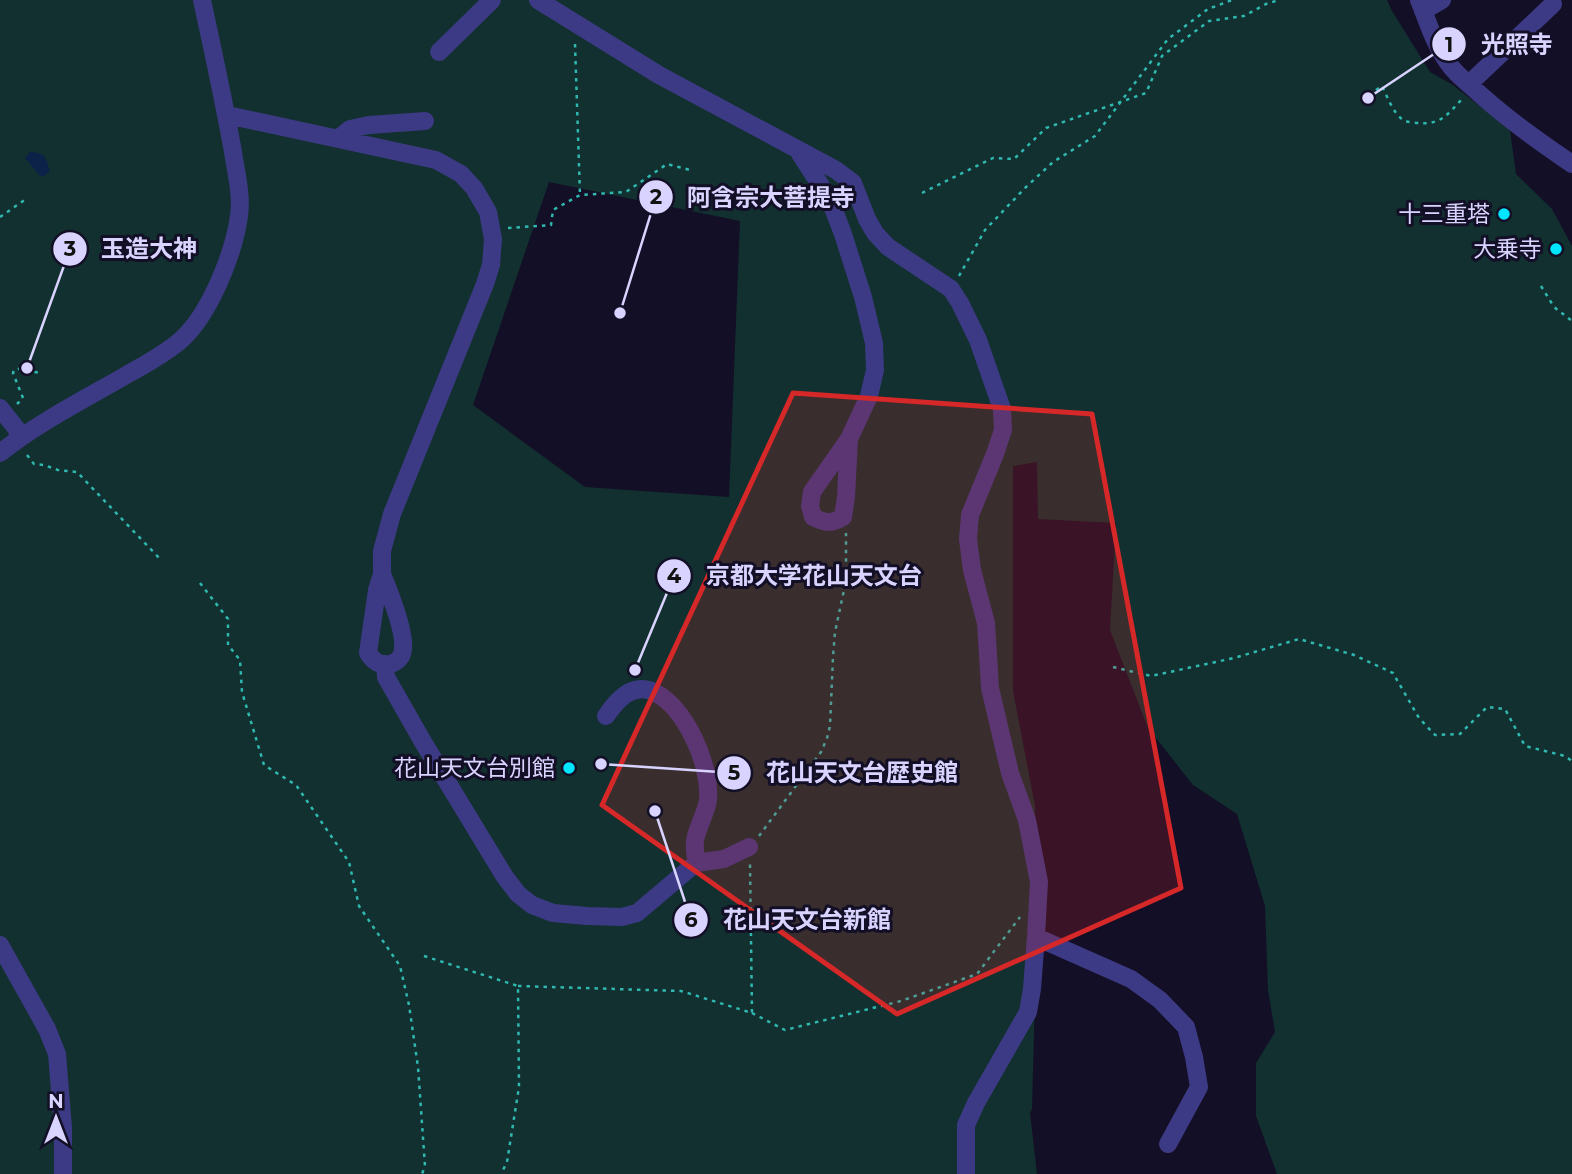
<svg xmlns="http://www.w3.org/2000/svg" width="1572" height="1174" viewBox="0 0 1572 1174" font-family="Montserrat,'Noto Sans JP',sans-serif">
<rect width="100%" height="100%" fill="#130f26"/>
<path fill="#12302f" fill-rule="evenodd" d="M0 0H1387L1392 11 1430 72 1453 85 1510 130 1516 174 1552 209 1572 246V1174H1277L1256 1116V1063L1275 1032 1268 990 1265 906 1237 814 1193 785 1148 728 1110 630 1116 523 1038 519 1037 462 1013 466V691L1035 806V994L1032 1109 1030 1113 1037 1174H0ZM549 182 740 221 729 497 585 487 473 405Z"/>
<path fill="#0c2248" d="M30 152C47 153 45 157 50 171L44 176H40L25 158Z"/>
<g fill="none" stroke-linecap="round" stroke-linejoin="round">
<path stroke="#2fb8b0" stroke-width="2.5" stroke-dasharray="3.5 5" stroke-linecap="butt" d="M575 44 580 195
M1376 90 1382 86C1387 96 1393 113 1403 120 1407 122 1415 123 1420 123 1441 125 1449 113 1462 99
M922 193 993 158 1014 159 1046 128 1146 93 1162 56 1209 21 1244 16 1266 4 1279 0
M0 217 26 199
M508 228 551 225 553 210 580 195 626 192 667 164 690 170
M959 276 985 230 1025 188 1053 162 1095 136 1168 39 1208 9 1232 0
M1541 286 1554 307 1572 321
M17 404 23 398 13 373 14 370C24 366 31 374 41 372
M27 455 34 464 44 465 58 470 77 472 162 561
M200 583 228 619V645L240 660 242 692 264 765 296 785 349 862 359 906 400 966 409 1005 418 1067 425 1166 422 1174
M1113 667 1151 676 1234 658 1299 639 1354 655 1393 673 1419 718 1435 735 1460 734 1487 707 1505 709 1525 746 1565 756 1572 761
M759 836 821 752 827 738 830 726 833 657 835 632 844 590 846 561V533
M424 956 518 986 519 1087 507 1162 501 1174
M518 986 681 991 752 1013 750 863
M752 1013 785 1030 901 1001 977 974 1020 917"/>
<path stroke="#3d3a85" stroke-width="18" d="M538 0 659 75 836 170 853 183 867 219 875 233 888 247 951 289 960 303 978 340 1002 409 1003 430 995 454 970 515 968 539 972 570 986 623 990 688 1010 773 1027 820 1039 882 1036 937 1032 989 1028 1012 976 1103 966 1125V1174
M1419 0C1428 22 1434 44 1449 64 1455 73 1464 80 1472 87 1503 116 1537 140 1572 164
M1423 11 1442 0
M439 52 492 0
M1469 84 1553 4
M227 115 436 160 461 174 474 188 488 212 493 239 491 265 485 284 392 514 382 551V574L377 590 368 653C373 661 380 666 390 664 398 662 403 656 403 648 405 630 389 591 382 574
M338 139 350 129 369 125 425 121
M799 152 830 200 843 234 863 297 874 343 875 370 869 396 849 439 812 492 810 506 813 517C825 523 832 524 843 517L846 497 849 439
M0 408 16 428 20 437
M0 453C38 423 81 401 123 377 142 366 164 355 181 340 210 314 234 253 239 216 242 195 236 172 233 152 224 101 213 51 202 0
M385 664 386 677 423 742 505 877 518 894 532 905 553 913 587 916 622 917 637 913 696 863 724 859 749 847
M606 716C617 700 632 682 654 692 686 708 711 765 708 800 706 814 697 827 695 841 694 848 696 856 696 863
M1036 937 1131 979 1160 1000 1186 1027 1194 1057 1199 1087 1168 1144
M0 945 47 1029 57 1054 63 1128V1174"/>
</g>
<path fill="#d62828" fill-opacity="0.2" stroke="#d62828" stroke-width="5" stroke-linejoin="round" d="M793 393 1092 414 1181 888 897 1014 602 805Z"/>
<g fill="#00e5ff" stroke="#130f26" stroke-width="2.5">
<circle cx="1504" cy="214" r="7"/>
<circle cx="1556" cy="249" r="7"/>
<circle cx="569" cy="768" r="7"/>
</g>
<g text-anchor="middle" stroke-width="6" stroke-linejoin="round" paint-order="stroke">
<g font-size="23" fill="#d9d4ff" stroke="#130f26" text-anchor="end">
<text x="1490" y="222">十三重塔</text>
<text x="1542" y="257">大乗寺</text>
<text x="555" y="776">花山天文台別館</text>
</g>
</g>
<path fill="none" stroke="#d9d4ff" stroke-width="2.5" d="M1368 98L1449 44M620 313L656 197M27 368L70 249M635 670L674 576M601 764L734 773M655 811L691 920"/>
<g fill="#d9d4ff" stroke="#130f26" stroke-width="2.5">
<circle cx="1368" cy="98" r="7"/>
<circle cx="620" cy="313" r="7"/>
<circle cx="27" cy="368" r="7"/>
<circle cx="635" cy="670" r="7"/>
<circle cx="601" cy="764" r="7"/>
<circle cx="655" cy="811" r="7"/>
<circle cx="1449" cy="44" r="18"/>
<circle cx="656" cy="197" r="18"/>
<circle cx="70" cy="249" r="18"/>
<circle cx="674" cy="576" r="18"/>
<circle cx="734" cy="773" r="18"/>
<circle cx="691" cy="920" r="18"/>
</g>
<g font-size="21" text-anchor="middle" font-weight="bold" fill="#111">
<text x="1449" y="52">1</text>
<text x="656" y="204">2</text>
<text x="70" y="256">3</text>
<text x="674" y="583">4</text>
<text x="734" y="780">5</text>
<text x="691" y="927">6</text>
</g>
<g font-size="24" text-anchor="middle" font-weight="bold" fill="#d9d4ff" stroke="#130f26" stroke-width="6" stroke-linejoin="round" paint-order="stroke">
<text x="1517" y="53">光照寺</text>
<text x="771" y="206">阿含宗大菩提寺</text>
<text x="149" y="257">玉造大神</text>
<text x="814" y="584">京都大学花山天文台</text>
<text x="862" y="781">花山天文台歴史館</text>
<text x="807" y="928">花山天文台新館</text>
</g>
<g transform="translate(56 1118)" stroke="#130f26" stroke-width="5" paint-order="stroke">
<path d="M0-5L12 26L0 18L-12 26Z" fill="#d9d4ff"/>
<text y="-10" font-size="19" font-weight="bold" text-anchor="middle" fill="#d9d4ff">N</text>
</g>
</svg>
